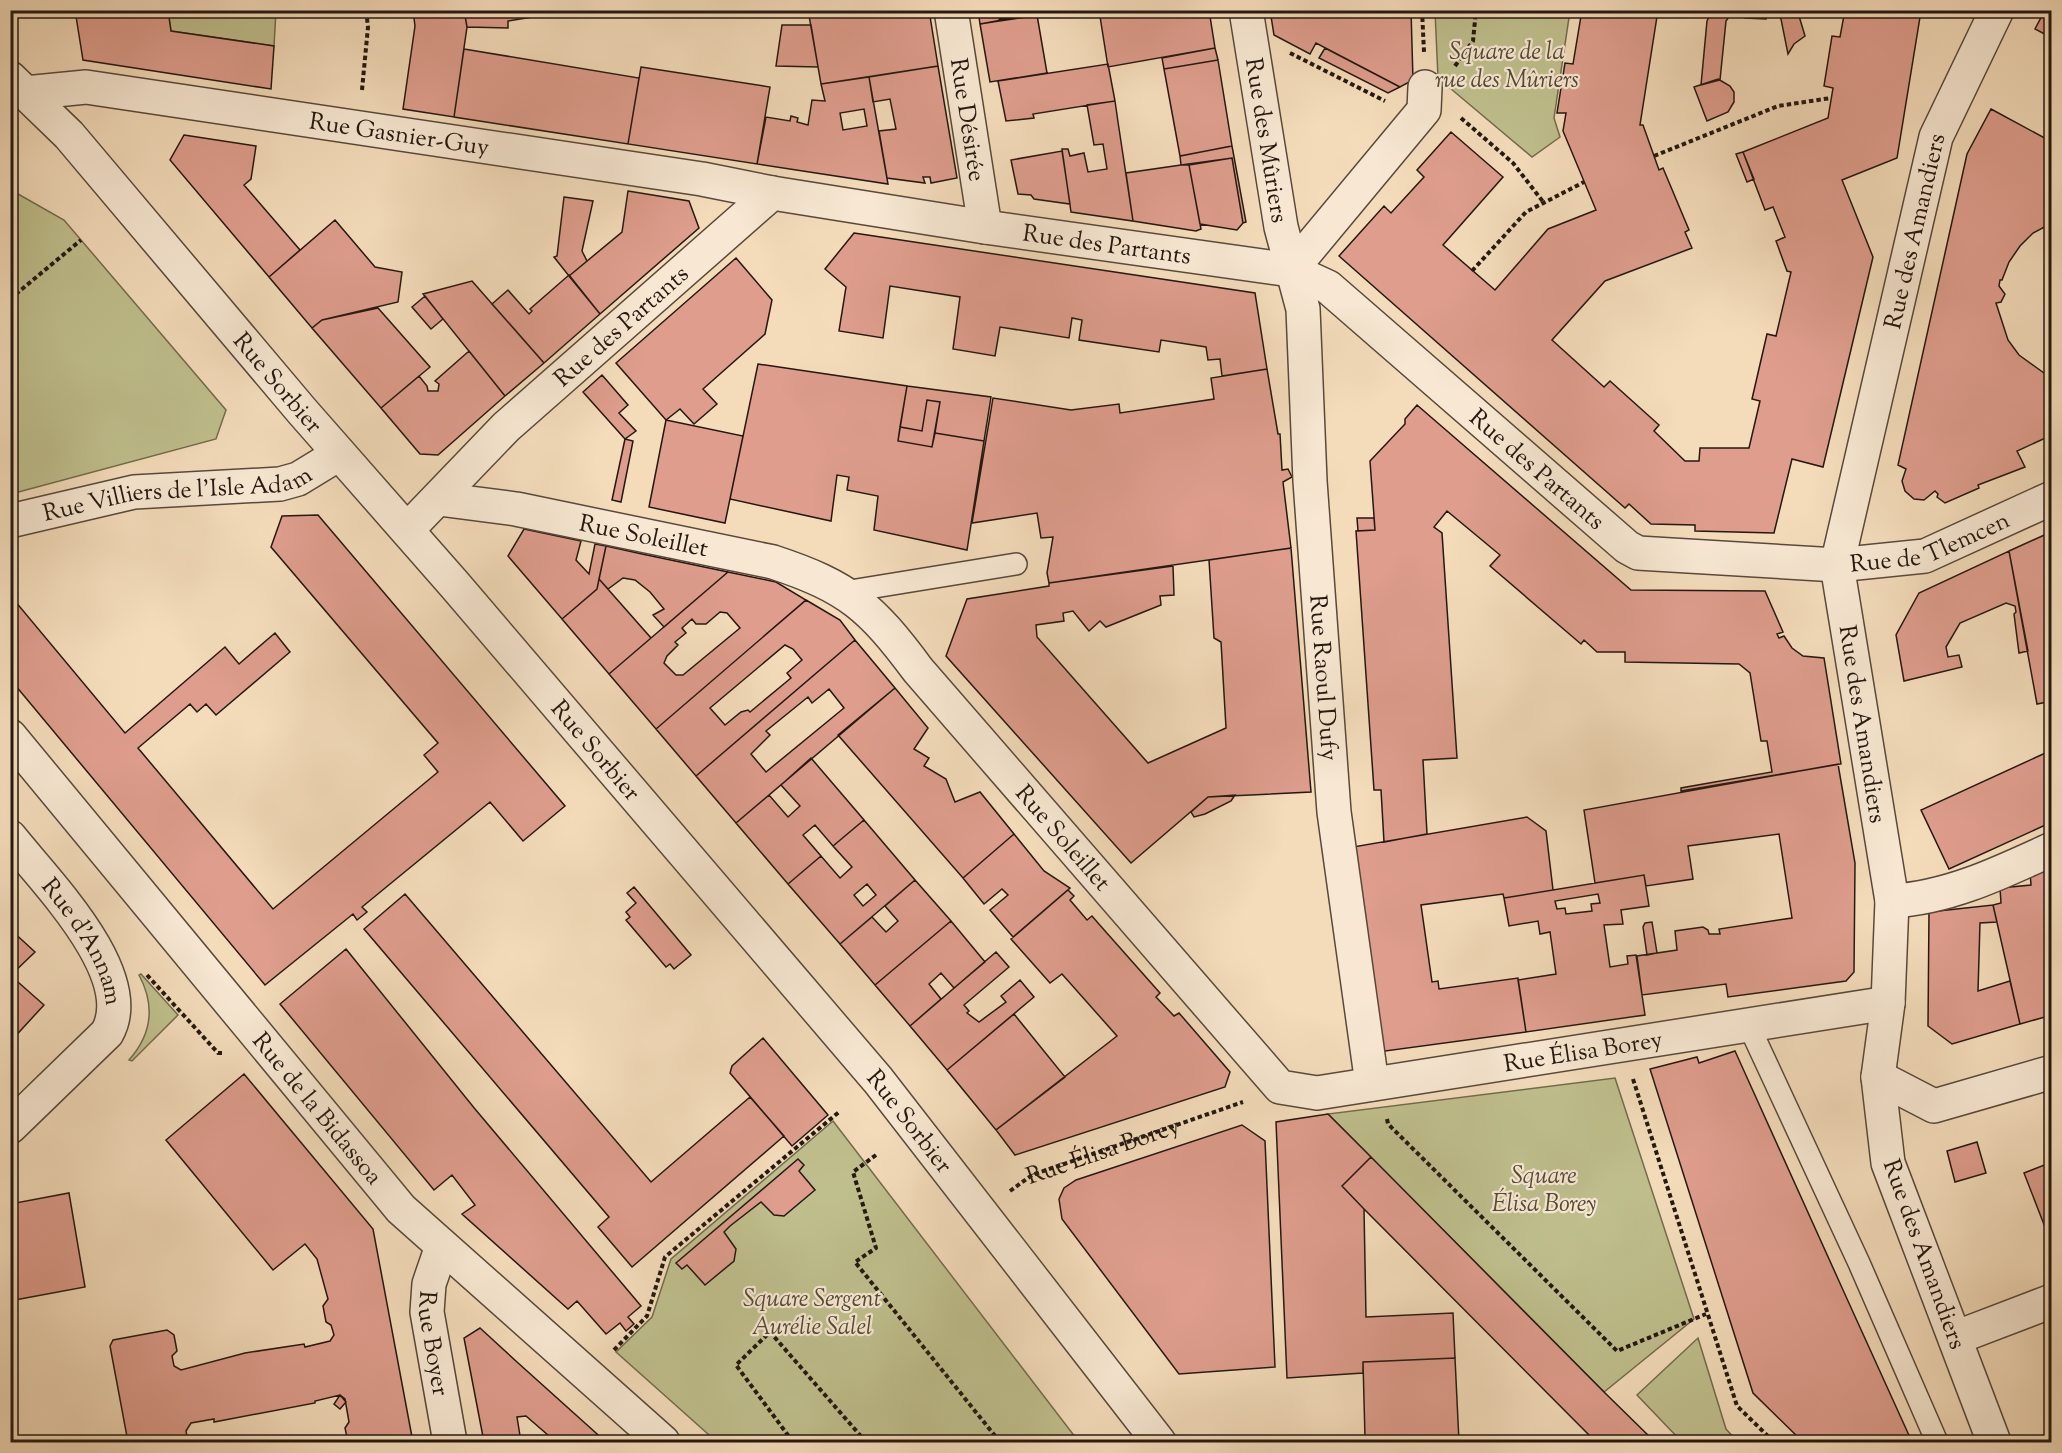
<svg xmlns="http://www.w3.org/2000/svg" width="2062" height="1453" viewBox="0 0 2062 1453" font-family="'Sorts Mill Goudy',serif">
<rect width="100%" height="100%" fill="#f4dcbb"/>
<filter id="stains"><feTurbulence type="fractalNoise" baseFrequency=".00333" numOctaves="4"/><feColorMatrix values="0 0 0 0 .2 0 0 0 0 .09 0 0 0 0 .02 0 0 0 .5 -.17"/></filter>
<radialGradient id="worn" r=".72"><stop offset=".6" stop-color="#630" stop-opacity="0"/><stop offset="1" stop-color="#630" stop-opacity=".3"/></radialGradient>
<path fill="#bfbf8d" stroke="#726c4e" stroke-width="1.5" d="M168 11H276L274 46 171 31Z
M1435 11H1570L1554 118 1560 137 1532 157 1438 78Z
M11 190 64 220 226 410 216 439 11 494Z
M141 974 178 1015 132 1061 129 1060C152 1034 155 1005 139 975Z
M1615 1078 1694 1319 1604 1392 1328 1114Z
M833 1121 1079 1442H717L616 1352 652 1317 671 1259Z
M1698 1338 1726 1429 1738 1442H1682L1637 1395Z"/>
<path fill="#de9d8d" stroke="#241810" stroke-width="1.5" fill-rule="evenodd" d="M75 10H168L171 31 274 46 271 89 83 60Z
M413 10H464L467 27 454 117 403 109 415 26Z
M464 10H575L508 21V28L467 27Z
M808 10H929L938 66 821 84Z
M978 10H1039V13L980 24Z
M1099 10H1209L1215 48 1108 67Z
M1270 10H1357L1365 16 1364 10H1411L1413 80 1400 87 1316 43 1310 54 1274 35Z
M1582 10H1658L1640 125H1643L1659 170 1663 168 1689 230 1685 232 1692 248 1605 281 1552 340 1604 387 1610 381 1659 425 1654 431 1685 461H1699L1700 448H1749L1760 401 1752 399 1767 334 1776 336 1791 272 1787 271 1776 241 1785 237 1773 207 1765 210 1743 152 1828 118 1833 88 1824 86 1832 36 1840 37 1845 10H1879L1920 17 1897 158 1842 180 1873 257 1823 467 1792 459 1774 533 1695 531V525L1651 524 1629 504 1625 508 1339 256 1384 206 1391 213 1424 177 1417 170 1451 132 1503 177 1443 245 1495 290 1548 229 1596 210 1563 131 1566 113H1557L1565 63 1573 64Z
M1712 10H1734L1726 21 1720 80 1701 85 1707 21Z
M1745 10H1767L1766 19 1745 18Z
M1773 10H1797L1799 16 1805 36 1794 44 1788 54 1781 19Z
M2045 10H2052V38L2035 29Z
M1039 13V15L1000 21 999 19Z
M1037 15 1047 73 990 82 980 24Z
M782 25H811L818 67 776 66Z
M1215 48 1218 60 1164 69 1162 58Z
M1325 48 1400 87 1388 93 1319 58Z
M464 49 639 78 628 144 454 117Z
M1218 60 1232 146 1180 156 1164 69Z
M1108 64 1115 101 1033 114 1034 118 1006 121 998 81Z
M938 66 957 178 931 183 930 177H923L925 183 887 178 879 131 896 129 890 99 873 102 869 77Z
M641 67 770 87 757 164 628 144Z
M869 77 888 184 757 164 766 117 790 121 791 116 798 118 797 122 808 125 812 100 825 101 821 84ZM864 109 867 126 843 130 840 113Z
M1718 79 1730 86 1734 92V102L1728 112 1707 121 1694 87Z
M1115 101 1118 122 1133 221 1071 212 1062 149H1068L1070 156 1084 153 1088 172 1107 169 1103 144 1094 145 1087 105Z
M1991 109 2052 142V223L2033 233 2020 246 2009 262 2002 280H2000L1999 286 2005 294 2001 302 1996 303 2008 340 2019 355 2044 373 2052 358V424L2049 426 2052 435 2017 451 2025 467 1978 485 1979 488 1945 503 1937 497 1938 494 1935 491 1924 500 1914 499 1905 491 1902 481 1906 469 1898 465 1967 154Z
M184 135 256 146 251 179 244 185 300 250 269 277 170 160Z
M1232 146 1246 222 1243 223 1232 158 1181 165 1180 156Z
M1062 151 1070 204 1034 199 1031 195 1018 194 1011 160Z
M1743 152 1754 179 1747 182 1736 154Z
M1232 158 1243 223 1237 230 1200 224 1189 165Z
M1181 165H1189L1201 229 1196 231 1133 221 1126 173Z
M628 191 689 201 699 228 600 314 569 276 622 232Z
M564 197 593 201 582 251 587 261 569 276 554 257 557 256Z
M335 220 375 267 402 272 398 302 322 320 312 328 269 277Z
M854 233 1255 293 1267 369 1222 376 1220 359 1208 360 1206 347 1161 340 1159 352 1079 340 1082 320 1072 318 1069 338 1000 327 995 356 953 349 960 297 890 286 883 338 839 331 846 287 825 269Z
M736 258 772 300 765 334 703 389 717 404 694 424 680 409 666 420 616 363Z
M569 275 600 314 544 363 492 304 508 290 529 314 532 311 530 309Z
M472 281 544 363 505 396 423 294Z
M425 296 443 319 431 329 412 307Z
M378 308 430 367 381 408 312 328 322 320Z
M469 351 505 396 438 455 420 454 381 408 419 376 427 386 428 391H438L439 384 435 381Z
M758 364 907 386 898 441 932 447 935 433 984 441 967 550 874 530 878 496 847 490 849 477 837 475 831 521 730 499Z
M1267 369 1278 434H1280L1282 470 1288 469 1292 477 1283 482 1291 548 1049 583 1047 573 1053 537 1041 538 1037 513 972 523 993 398 1071 410 1119 404 1120 413 1214 399 1211 378Z
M602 375 628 405 619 413 636 431 625 439 583 392Z
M907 386 991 397 984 441 935 433 940 402 927 400 922 431 900 427Z
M927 400 940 402 932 447 898 441 900 427 922 431Z
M1417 405 1631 590 1765 591 1783 632 1777 634 1779 638 1784 636 1792 648 1803 656 1824 658 1841 764 1681 791V788L1772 772 1767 741H1761L1750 673 1739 664 1625 662V652H1597L1584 640 1581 644 1490 566 1500 555 1447 511 1434 527 1442 533 1457 758 1423 760 1427 834 1384 842 1381 790H1374L1356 531 1375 530 1370 461 1405 424V419Z
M666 420 743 436 725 523 649 507Z
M625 439 633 441 621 502 612 500Z
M318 515 565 806 523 841 490 802 362 907 367 912 357 920 353 914 265 985 10 679V595L125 733 225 647 239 664 275 633 290 652 216 715 206 704 197 712 190 704 138 748 273 909 438 772 424 755 438 743 271 547 282 516Z
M1357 518H1374L1375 530 1358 531Z
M524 529 581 541 576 560 589 574 595 544 606 546 597 589 562 619 508 556Z
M2051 532 2052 701 2037 704 2009 551Z
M606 546 642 554 728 572 664 627 653 615 664 609 650 592 635 580 623 578 608 589 599 579Z
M1291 548 1311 792 1208 797 1131 863 946 656 967 599 1049 586V583L1173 566 1174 595 1160 596 1161 605 1106 627 1100 621 1089 631 1073 611 1063 613 1064 621 1036 625 1037 637 1148 763 1226 728 1221 642 1214 638 1209 560Z
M2009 551 2028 651 2019 653 2014 614 2016 612 2015 606 2006 603 1960 623 1946 647 1948 657 1959 655 1962 667 1904 681 1896 635 1919 593Z
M728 572 776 582 806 600 656 729 609 674ZM720 612 727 613 740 628 683 675H676L664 663 667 656 678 645 675 642 686 633 682 628 692 619 696 624H706Z
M599 579 651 638 609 674 562 619 597 589Z
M806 600 840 620 855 640 696 776 656 729ZM785 645 793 649 802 660 787 673 791 678 750 712 748 710 741 712 725 725 710 708Z
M855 640 895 688 736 823 696 776ZM829 689 844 708 766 772 751 754 770 735 766 731 808 697 812 703Z
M895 688 928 728 914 749 929 758 924 766 946 779 955 802 980 792 1014 834 963 878 838 735Z
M2052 750V822L1949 869 1921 810Z
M811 758 864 820 833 846 815 825 803 835 821 856 788 884 736 823 769 795 788 817 800 806 781 785Z
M1838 764 1855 863 1854 972 1846 981 1728 997 1726 984 1642 995 1637 956 1677 950 1675 931 1703 927 1708 930 1709 934H1720L1719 929 1792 918 1779 834 1688 846 1693 879 1646 886 1644 875 1595 883 1584 810Z
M1235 795 1231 801 1205 814 1194 817 1191 812 1208 797Z
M1527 817 1546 831 1553 890 1504 898 1503 894 1421 905 1432 982 1438 981 1439 989 1518 978 1526 1032 1378 1052 1347 848Z
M864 820 915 880 840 944 788 884 821 856 840 878 852 867 833 846ZM867 884 876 895 863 906 854 895Z
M1014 834 1044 871 1070 888 1013 937 990 910 1008 895 1002 889 984 904 963 878Z
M2052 869V1015L2020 1024 1993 905 2001 903 2000 888 2031 885 2030 872Z
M1644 875 1649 906 1621 910 1623 924 1604 925 1610 967 1628 964 1627 956 1636 955 1645 1015 1526 1032 1518 980 1556 974 1550 932 1540 934 1538 921 1509 926 1504 898ZM1598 894 1600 903 1591 904 1592 911 1566 914 1565 908 1557 909 1555 901Z
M915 880 951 921 875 985 840 944 872 917 886 932 898 921 885 906Z
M634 887 691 955 674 969 670 964 666 967 626 920 630 917 626 912 636 903 627 893Z
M1068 890 1074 896 1070 900 1087 920 1092 916 1098 923 1160 993 1156 997 1174 1016 1179 1013 1230 1072 1225 1087 1015 1155 996 1130 1117 1036 1062 974 1050 983 1011 939Z
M405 894 651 1182 750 1097 784 1136 632 1267 598 1227 609 1217 364 929Z
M1993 905 1997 922 1980 923 1978 991 2010 981 2020 1024 1952 1044 1928 1026 1929 912Z
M951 921 985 962 954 988 941 973 929 984 941 999 910 1026 875 985Z
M1652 922 1657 953 1647 955 1643 927 1645 923Z
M10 929 35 952 11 975H10Z
M346 949 475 1109 641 1306 628 1317 634 1324 626 1331 620 1323 606 1334 577 1301 568 1309 462 1214 475 1205 452 1175 434 1190 280 1004Z
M996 952 1009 967 964 1005 969 1011 967 1013 979 1022 1006 1002 1001 996 1020 980 1034 997 947 1070 910 1026Z
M10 975 44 1005 10 1042Z
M1014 1014 1065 1077 996 1130 947 1070Z
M763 1038 828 1115 792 1146 730 1073 732 1066Z
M1735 1051 1848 1301 1912 1442H1803L1753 1393 1650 1069 1697 1057 1699 1063Z
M244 1074 373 1229 412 1437 383 1442H348L345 1428 349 1422 345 1399 340 1395 315 1401V1403L214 1422V1419L191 1423 186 1431 188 1442H128L110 1346 113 1340 167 1330 174 1335 177 1351 172 1356 174 1366 181 1370 245 1353 304 1344 305 1347 330 1341 334 1335 331 1325 326 1322 323 1306 328 1299 317 1259 305 1244 273 1270 166 1140Z
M1328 1114 1371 1157 1342 1186 1364 1209 1366 1317 1453 1313 1455 1358 1363 1362V1373L1287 1378 1276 1122Z
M1242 1125 1265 1141 1275 1367 1179 1374 1062 1219 1059 1199 1064 1188 1076 1180Z
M1977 1142 1986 1173 1955 1182 1947 1151Z
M1371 1157 1604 1392 1655 1442H1596L1364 1209 1342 1186Z
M798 1159 804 1165 799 1171 815 1190 784 1216 774 1215 761 1202 730 1226 724 1232 736 1249 734 1261 705 1285 687 1265 682 1269 676 1263Z
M2052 1162V1239L2050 1240 2024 1173Z
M69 1193 85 1287 15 1300 10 1305V1204Z
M480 1328 517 1362 606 1442H556L526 1416 517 1417 521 1442H484L464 1338Z
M1455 1358 1459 1442H1324V1439L1365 1438 1363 1362Z
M340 1395 346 1402 340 1409 334 1404Z"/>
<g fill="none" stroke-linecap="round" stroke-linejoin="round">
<defs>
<path id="lane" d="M844 592 1016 564
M1749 1026 1859 1263 1937 1442"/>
<g id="street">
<path id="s2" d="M951 10 985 227"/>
<path id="s3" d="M1246 10 1281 227 1303 309 1310 481 1334 812 1372 1084"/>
<path id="s4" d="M10 78 69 135 302 411 454 584 878 1080 1159 1442"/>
<path id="s5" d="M25 93 86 87 702 179 772 193"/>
<path d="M1291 270 1424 110 1425 87"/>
<path id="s6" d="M439 499 516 509 773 562C849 587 871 607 918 670L1280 1087 1317 1093 1888 1003"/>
<path id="s7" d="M10 521 134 492 280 484 298 479 339 454"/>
<path id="s8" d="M407 530 506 427 772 193 985 227 1291 270 1328 287 1627 547 1638 553 1837 565 1925 556 2052 498"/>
<path id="s9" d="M10 736 401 1209 663 1442"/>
<path id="s10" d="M10 837C44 880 140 975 107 1033L10 1127"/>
<path d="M1892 901C1948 898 2000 873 2052 849"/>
<path d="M1878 1077 1934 1106 2052 1072"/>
<path id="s11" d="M442 1246 429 1284 427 1312 450 1442"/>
<path d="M1955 1338 2052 1301"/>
<path id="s12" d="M1994 1442 1888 1163 1878 1077 1888 1003 1892 901 1837 565 1936 137 1997 10"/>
</g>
</defs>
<use href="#lane" stroke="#58493b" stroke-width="24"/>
<use href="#street" stroke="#58493b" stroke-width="36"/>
<g stroke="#241810" stroke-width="4" stroke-dasharray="4.5 3" stroke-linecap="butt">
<path d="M1422 10 1424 52"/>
<path d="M1290 53 1385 101"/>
<path d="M1455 66 1473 41 1476 10"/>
<path d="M362 90 368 27 366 10"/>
<path d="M1461 118 1513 163 1544 203"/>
<path d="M1654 156 1778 106 1831 98"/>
<path d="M1472 271 1526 212 1584 182"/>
<path d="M10 299 81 240"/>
<path d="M147 975 218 1053H222"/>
<path d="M1633 1079 1737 1406 1774 1442"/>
<path d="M1387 1119 1388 1124 1617 1351 1706 1314"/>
<path d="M876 1155 853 1172 876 1248 855 1262 1000 1442"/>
<path id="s1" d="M1010 1191 1032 1175 1243 1102"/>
<path d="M614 1350 647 1316 665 1257 839 1112"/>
<path d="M793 1442 736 1365 770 1332 866 1442"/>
</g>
<use href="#lane" stroke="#f8e8d3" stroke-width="21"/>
<use href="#street" stroke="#f8e8d3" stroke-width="33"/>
</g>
<g text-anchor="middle" stroke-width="4.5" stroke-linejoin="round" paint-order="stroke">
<g font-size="24" font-style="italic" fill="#524a36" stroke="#f8e8d3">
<text x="1507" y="59">Square de la<tspan x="1507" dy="28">rue des Mûriers</tspan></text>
<text x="1544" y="1183">Square<tspan x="1544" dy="28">Élisa Borey</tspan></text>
<text x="812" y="1306">Square Sergent<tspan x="812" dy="28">Aurélie Salel</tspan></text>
</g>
<g font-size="24" fill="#241810" stroke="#f8e8d3">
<text dy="8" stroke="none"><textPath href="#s2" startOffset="111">Rue Désirée</textPath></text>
<text dy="8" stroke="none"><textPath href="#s5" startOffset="378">Rue Gasnier-Guy</textPath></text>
<text dy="8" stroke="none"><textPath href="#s3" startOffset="132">Rue des Mûriers</textPath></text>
<text dy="8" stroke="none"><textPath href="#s12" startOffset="1245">Rue des Amandiers</textPath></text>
<text dy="8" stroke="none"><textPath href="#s8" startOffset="836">Rue des Partants</textPath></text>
<text dy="8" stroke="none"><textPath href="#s8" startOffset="296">Rue des Partants</textPath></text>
<text dy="8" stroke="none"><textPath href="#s4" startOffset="406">Rue Sorbier</textPath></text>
<text dy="8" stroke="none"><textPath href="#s8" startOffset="1340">Rue des Partants</textPath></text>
<text dy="8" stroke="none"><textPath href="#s7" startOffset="170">Rue Villiers de l'Isle Adam</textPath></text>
<text dy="8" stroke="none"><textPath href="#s6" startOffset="208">Rue Soleillet</textPath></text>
<text dy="8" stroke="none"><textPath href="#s8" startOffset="1767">Rue de Tlemcen</textPath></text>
<text dy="8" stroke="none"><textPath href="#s3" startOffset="674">Rue Raoul Dufy</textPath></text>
<text transform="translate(1863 724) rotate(81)" y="8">Rue des Amandiers</text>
<text dy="8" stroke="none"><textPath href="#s4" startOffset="892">Rue Sorbier</textPath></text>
<text dy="8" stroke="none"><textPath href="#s6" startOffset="747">Rue Soleillet</textPath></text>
<text dy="8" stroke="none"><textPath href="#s10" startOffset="129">Rue d'Annam</textPath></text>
<text dy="8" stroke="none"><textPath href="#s6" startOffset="1384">Rue Élisa Borey</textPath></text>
<text dy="8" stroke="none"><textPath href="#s9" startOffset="483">Rue de la Bidassoa</textPath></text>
<text dy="8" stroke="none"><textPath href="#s4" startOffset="1378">Rue Sorbier</textPath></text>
<text dy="8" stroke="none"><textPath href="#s1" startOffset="102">Rue Élisa Borey</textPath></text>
<text transform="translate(1925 1254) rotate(70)" y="8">Rue des Amandiers</text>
<text dy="8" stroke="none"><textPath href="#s11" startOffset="100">Rue Boyer</textPath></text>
</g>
</g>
<rect width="2062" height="1453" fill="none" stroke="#f4dcbb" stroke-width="36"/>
<rect x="12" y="12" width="2038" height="1429" fill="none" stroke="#241810" stroke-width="3"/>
<rect x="18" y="18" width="2026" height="1417" fill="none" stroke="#241810" stroke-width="1.5"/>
<rect width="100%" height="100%" filter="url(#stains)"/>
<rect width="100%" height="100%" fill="url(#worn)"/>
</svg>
